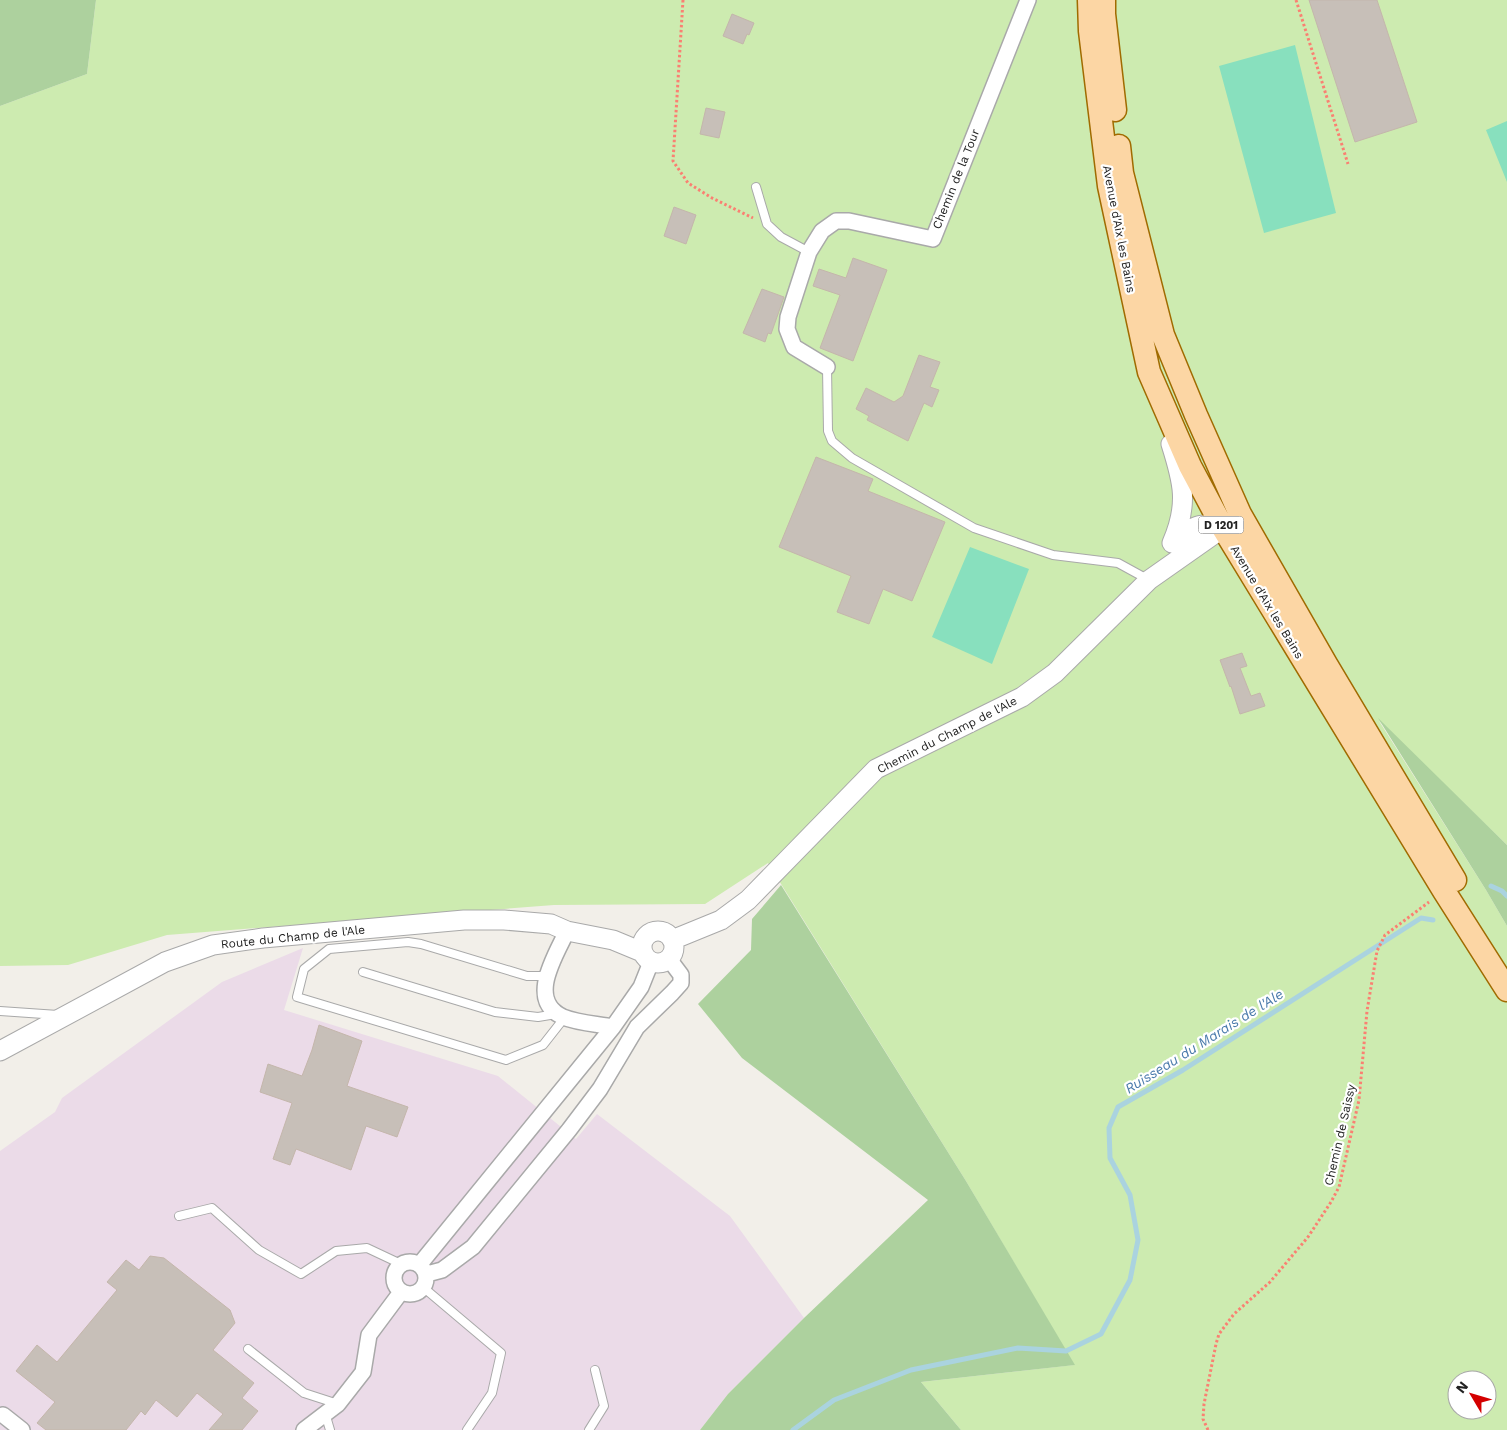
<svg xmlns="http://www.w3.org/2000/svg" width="1507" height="1430" viewBox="0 0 1507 1430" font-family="'Work Sans',sans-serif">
<rect width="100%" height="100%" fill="#f2efe9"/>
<path fill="#ebdbe8" d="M303 948 284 1010 498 1076 576 1139 597 1114 730 1216 804 1318 728 1394 700 1430H0V1151L55 1112 62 1098 222 982Z"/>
<path fill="#cdebb0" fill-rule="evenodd" d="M96 0H1507V845L1379 721 1486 890 1507 926V1430H961L921 1382 1074 1365 966 1181 768 863 705 904 554 905 167 935 68 965 0 966V106L87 74ZM1457 1380H1487V1410H1457Z"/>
<path fill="#add19e" d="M0 0H96L87 74 0 106Z
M1378 718 1507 845V926L1486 890Z
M781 885 966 1181 1075 1365 921 1382 961 1430H700L728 1394 804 1318 928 1200 742 1058 698 1004 751 950 752 919Z"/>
<path fill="#88e0be" d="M1295 45 1336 213 1264 233 1219 66Z
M1507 121V182L1486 130Z
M970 547 1029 569 992 664 932 637Z"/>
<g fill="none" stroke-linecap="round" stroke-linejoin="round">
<path stroke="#aad3df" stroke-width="5" d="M1491 886 1502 891 1507 896
M793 1430 834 1400 911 1370 1018 1348 1066 1351 1101 1334 1130 1280 1138 1240 1130 1195 1110 1158 1109 1128 1118 1107 1183 1070 1421 918 1433 920"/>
</g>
<path fill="#c7bfb8" stroke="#c4b6ab" d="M1309 0H1377L1417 122 1355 142Z
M732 14 754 23 749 35 747 34 743 44 723 36Z
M706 108 725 112 719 138 700 134Z
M674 207 696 215 686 244 664 236Z
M853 258 887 270 853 361 820 348 840 295 813 286 819 269 846 278Z
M762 289 784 297 771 334 768 333 765 342 743 333Z
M919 355 940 362 930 387 939 390 932 407 924 403 908 441 867 420 869 416 856 409 866 388 894 402 903 396Z
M816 457 873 479 868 491 945 522 912 601 883 589 869 624 837 612 851 576 779 547Z
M1242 653 1247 666 1240 668 1251 696 1260 693 1265 706 1240 714 1231 686 1230 687 1220 660Z
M319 1025 362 1041 347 1086 408 1107 397 1137 366 1126 351 1170 296 1149 290 1165 273 1159 292 1103 260 1092 268 1064 302 1076 312 1050Z
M150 1256 164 1258 230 1310 235 1323 213 1350 254 1383 242 1398 258 1411 242 1430H209L223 1414 197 1393 177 1417 156 1400 145 1415 141 1411 126 1430H46L37 1423 55 1402 16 1371 37 1345 57 1362 117 1290 107 1282 126 1260 139 1270Z"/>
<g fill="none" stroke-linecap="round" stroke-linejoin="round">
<defs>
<path id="service" d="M756 187 767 224 781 237 809 252
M827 367 828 431 832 441 852 458 974 528 1053 555 1118 563 1149 580
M363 972 495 1012 538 1017 556 1014
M548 973 541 976H527L421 944 408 942 329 949 304 969 297 997 506 1060 543 1045 565 1017
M0 1011 58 1015
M179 1216 212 1208 259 1250 301 1274 336 1251 367 1248 401 1264
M424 1288 501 1353 492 1393 467 1430
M248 1349 304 1393 338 1404
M325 1413 330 1430
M589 1430 604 1406 595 1370"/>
<path id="minor" d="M827 367 794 347 787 329 788 317 809 252 822 231 836 221H849L933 239 1028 0
M567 931C556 955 526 1000 563 1017 578 1023 597 1024 613 1027
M394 1278a16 16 0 1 1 32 0a16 16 0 1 1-32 0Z
M420 1264 613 1027 641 987 651 962
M427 1274 442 1270 473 1247 569 1130 600 1089 637 1027 672 993 681 983V975L669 959
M3 1415 22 1430
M304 1430 338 1404 363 1372 369 1335 401 1292"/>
<path id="tertiary" d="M1171 444C1183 482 1189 504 1172 543
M1173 542C1197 523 1201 521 1231 531
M642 947a16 16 0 1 1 32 0a16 16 0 1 1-32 0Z
M672 940 721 920 748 900 876 769 1022 697 1055 673 1149 580 1223 528
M0 1051 165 962 213 945 263 938 464 920H504L551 924 567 931 613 940 642 952"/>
<path id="primary" d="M1089 0 1090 31 1109 186 1149 372 1190 466 1223 528 1444 891 1507 990
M1104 0V14L1115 110
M1119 146 1122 173 1163 335 1196 415 1240 514 1326 664 1455 880"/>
</defs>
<use href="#service" stroke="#a9a9a9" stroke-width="10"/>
<use href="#minor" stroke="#a9a9a9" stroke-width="18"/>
<use href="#tertiary" stroke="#a9a9a9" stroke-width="21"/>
<use href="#primary" stroke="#a06b00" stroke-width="25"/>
<path stroke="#fa8072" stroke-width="3" stroke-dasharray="2.5 2.5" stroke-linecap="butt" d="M683 0 673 161 688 183 712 198 753 218
M1296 0 1348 164
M1208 1430 1203 1419 1204 1404 1216 1344 1219 1334 1234 1314 1270 1282 1308 1237 1331 1202 1339 1187 1359 1100 1367 1011 1377 951 1385 935 1429 902"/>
<use href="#service" stroke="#fff" stroke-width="8"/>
<use href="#minor" stroke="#fff" stroke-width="15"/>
<use href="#tertiary" stroke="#fff" stroke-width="19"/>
<use href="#primary" stroke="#fcd6a4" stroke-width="22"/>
</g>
<g text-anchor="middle" stroke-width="4.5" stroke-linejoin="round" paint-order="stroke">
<rect fill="#fff" stroke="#646464" stroke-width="1" x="1198.5" y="516.5" width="45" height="17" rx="4"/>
<g font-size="11" font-weight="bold" fill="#222">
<text x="1221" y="529">D 1201</text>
</g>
<g font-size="12" fill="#222" stroke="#fff">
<text transform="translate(956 179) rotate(-68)" y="4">Chemin de la Tour</text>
<text transform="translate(1119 229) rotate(79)" y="4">Avenue d'Aix les Bains</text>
<text transform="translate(1267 602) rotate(59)" y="4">Avenue d'Aix les Bains</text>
<text transform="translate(947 735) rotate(-27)" y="4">Chemin du Champ de l'Ale</text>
<text transform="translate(293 937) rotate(-6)" y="4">Route du Champ de l'Ale</text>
<text transform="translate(1340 1135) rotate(-77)" y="4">Chemin de Saissy</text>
</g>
<g font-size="14" font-style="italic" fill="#4a7aab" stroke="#fff">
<text transform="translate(1204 1041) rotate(-32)" y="5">Ruisseau du Marais de l'Ale</text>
</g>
</g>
<g transform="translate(1472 1395) rotate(308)"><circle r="24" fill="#ffffff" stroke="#a7a7a7"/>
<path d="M0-4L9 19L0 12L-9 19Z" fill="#d40000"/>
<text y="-8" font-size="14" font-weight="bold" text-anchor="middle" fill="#222222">N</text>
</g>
</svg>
